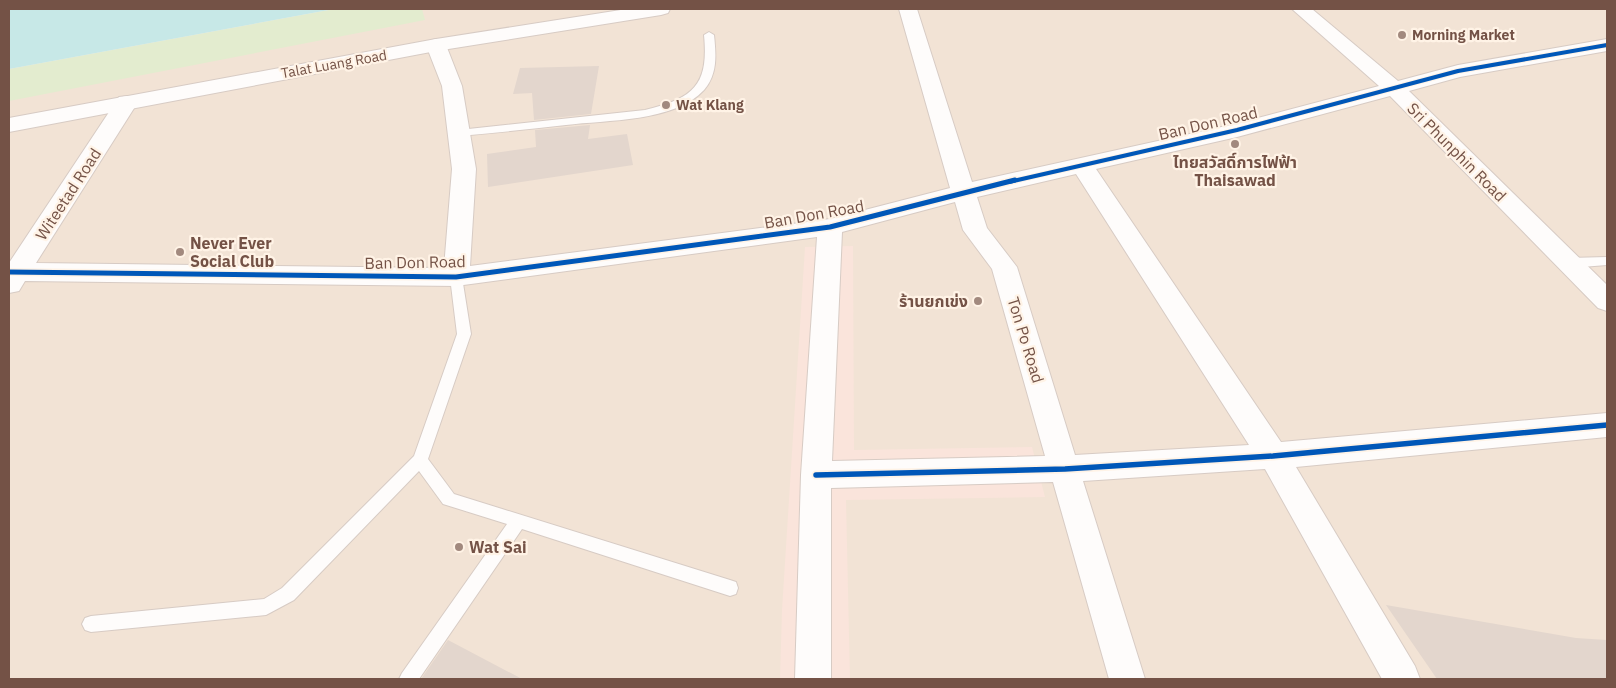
<svg xmlns="http://www.w3.org/2000/svg" width="1616" height="688" viewBox="0 0 1616 688" font-family="'IBM Plex Sans','Noto Sans Thai',sans-serif">
<rect width="100%" height="100%" fill="#f6eee6"/>
<path fill="#f2e3d5" d="M397 9H1607V679H9V82Z"/>
<path fill="#fae4db" d="M853 246 854 450 1032 447 1045 497 846 500 850 679H780L782 610 805 247Z"/>
<path fill="#e3eccf" d="M334 9H422L425 20 9 101V69Z"/>
<path fill="#c7e8e7" d="M9 9H334L9 69Z"/>
<path fill="#e3d6cd" d="M599 66 591 114 534 120 532 93 513 94 520 68Z
M590 125 588 139 627 134 633 165 488 187 487 154 536 147 535 130Z
M1386 605 1576 638 1607 640V679H1437Z
M448 640 522 679H421Z"/>
<g fill="none" stroke-linecap="round" stroke-linejoin="round">
<defs>
<path id="service" d="M709 32 714 35C716 54 718 74 704 90 675 122 606 120 566 125 530 129 495 133 459 136L453 133 459 130 645 110C693 98 709 86 704 35Z
M1607 257V265L1569 268 1565 266 1563 263 1565 260 1569 258Z
M456 272 461 274 462 277 471 334 428 459 454 494 730 580 736 582 738 588 736 594 730 596 522 529 419 679H399L402 673 507 524 443 504 419 471 294 600 266 615 91 632 85 630 82 624 85 618 91 616 264 599 282 588 414 456 457 334 450 277 451 274Z"/>
<path id="minor" d="M899 9H917L972 182 1235 124 1379 86 1292 9H1312L1398 81 1458 65 1607 39V51L1460 77 1409 91 1607 285V311L1598 308 1390 96 1237 137 1096 169 1281 442 1607 413V437L1296 467 1415 666 1420 679H1382L1265 469 1083 481 1145 679H1109L1053 482 831 488V679H795L801 475 817 237 456 286 25 281 19 291 9 293V263L119 97 127 96 135 97 138 102 36 263 444 268 452 169 442 86 426 45 429 41 436 39 443 41 446 45 462 86 476 169 470 266 830 219 950 188ZM1076 174 1249 445 1075 455 1017 267 987 228 977 197ZM955 202 963 230 992 269 1045 456 832 461 842 232Z"/>
<path id="tertiary" d="M627 9H670L668 13 661 15 436 51 9 132V118L436 39Z"/>
</defs>
<use href="#service" stroke="#d7cbc4" stroke-width="2"/>
<use href="#minor" stroke="#d7cbc4" stroke-width="2"/>
<use href="#tertiary" stroke="#d7cbc4" stroke-width="2"/>
<use href="#service" fill="#fefcfb" fill-rule="evenodd"/>
<use href="#minor" fill="#fefcfb" fill-rule="evenodd"/>
<use href="#tertiary" fill="#fefcfb" fill-rule="evenodd"/>
<defs>
<path id="cycleway-far2" d="M1009 182 1237 130 1458 71 1607 45"/>
<path id="cycleway-far1" d="M9 272 456 277 830 227 1015 180"/>
<path id="cycleway" d="M816 475 1065 469 1273 456 1607 425"/>
</defs>
<use href="#cycleway-far2" stroke="#fff3e6" stroke-width="6"/>
<use href="#cycleway-far1" stroke="#fff3e6" stroke-width="8"/>
<use href="#cycleway" stroke="#fff3e6" stroke-width="9"/>
<use href="#cycleway-far2" stroke="#0057b8" stroke-width="4"/>
<use href="#cycleway-far1" stroke="#0057b8" stroke-width="5"/>
<use href="#cycleway" stroke="#0057b8" stroke-width="5.5"/>
</g>
<g fill="#a2897e" stroke="#fff3e6" stroke-width="2">
<circle cx="1402" cy="35" r="5"/>
<circle cx="666" cy="105" r="5"/>
<circle cx="1235" cy="144" r="5"/>
<circle cx="180" cy="252" r="5"/>
<circle cx="978" cy="301" r="5"/>
<circle cx="459" cy="547" r="5"/>
</g>
<g text-anchor="middle" stroke-width="4.5" stroke-linejoin="round" paint-order="stroke">
<g font-size="14" font-weight="bold" fill="#745246" stroke="#fff3e6" text-anchor="start">
<text x="1412" y="40">Morning Market</text>
<text x="676" y="110">Wat Klang</text>
</g>
<g font-size="14" fill="#745246" stroke="#fff3e6">
<text transform="translate(334 64) rotate(-10)" y="5">Talat Luang Road</text>
</g>
<g font-size="16" fill="#745246" stroke="#fff3e6">
<text transform="translate(1208 123) rotate(-13)" y="6">Ban Don Road</text>
<text transform="translate(1457 152) rotate(45)" y="6">Sri Phunphin Road</text>
<text transform="translate(68 194) rotate(-57)" y="6">Witeetad Road</text>
<text transform="translate(814 214) rotate(-10)" y="6">Ban Don Road</text>
<text transform="translate(415 262) rotate(-1)" y="6">Ban Don Road</text>
<text transform="translate(1026 340) rotate(73)" y="6">Ton Po Road</text>
</g>
<g font-size="16" font-weight="bold" fill="#745246" stroke="#fff3e6" text-anchor="start">
<text x="1235" y="168" text-anchor="middle">ไทยสวัสดิ์การไฟฟ้า<tspan x="1235" dy="18">Thaisawad</tspan></text>
<text x="190" y="249">Never Ever<tspan x="190" dy="18">Social Club</tspan></text>
<text x="968" y="307" text-anchor="end">ร้านยกเข่ง</text>
<text x="469" y="553">Wat Sai</text>
</g>
</g>
<rect width="1616" height="688" fill="none" stroke="#745246" stroke-width="20"/>
</svg>
